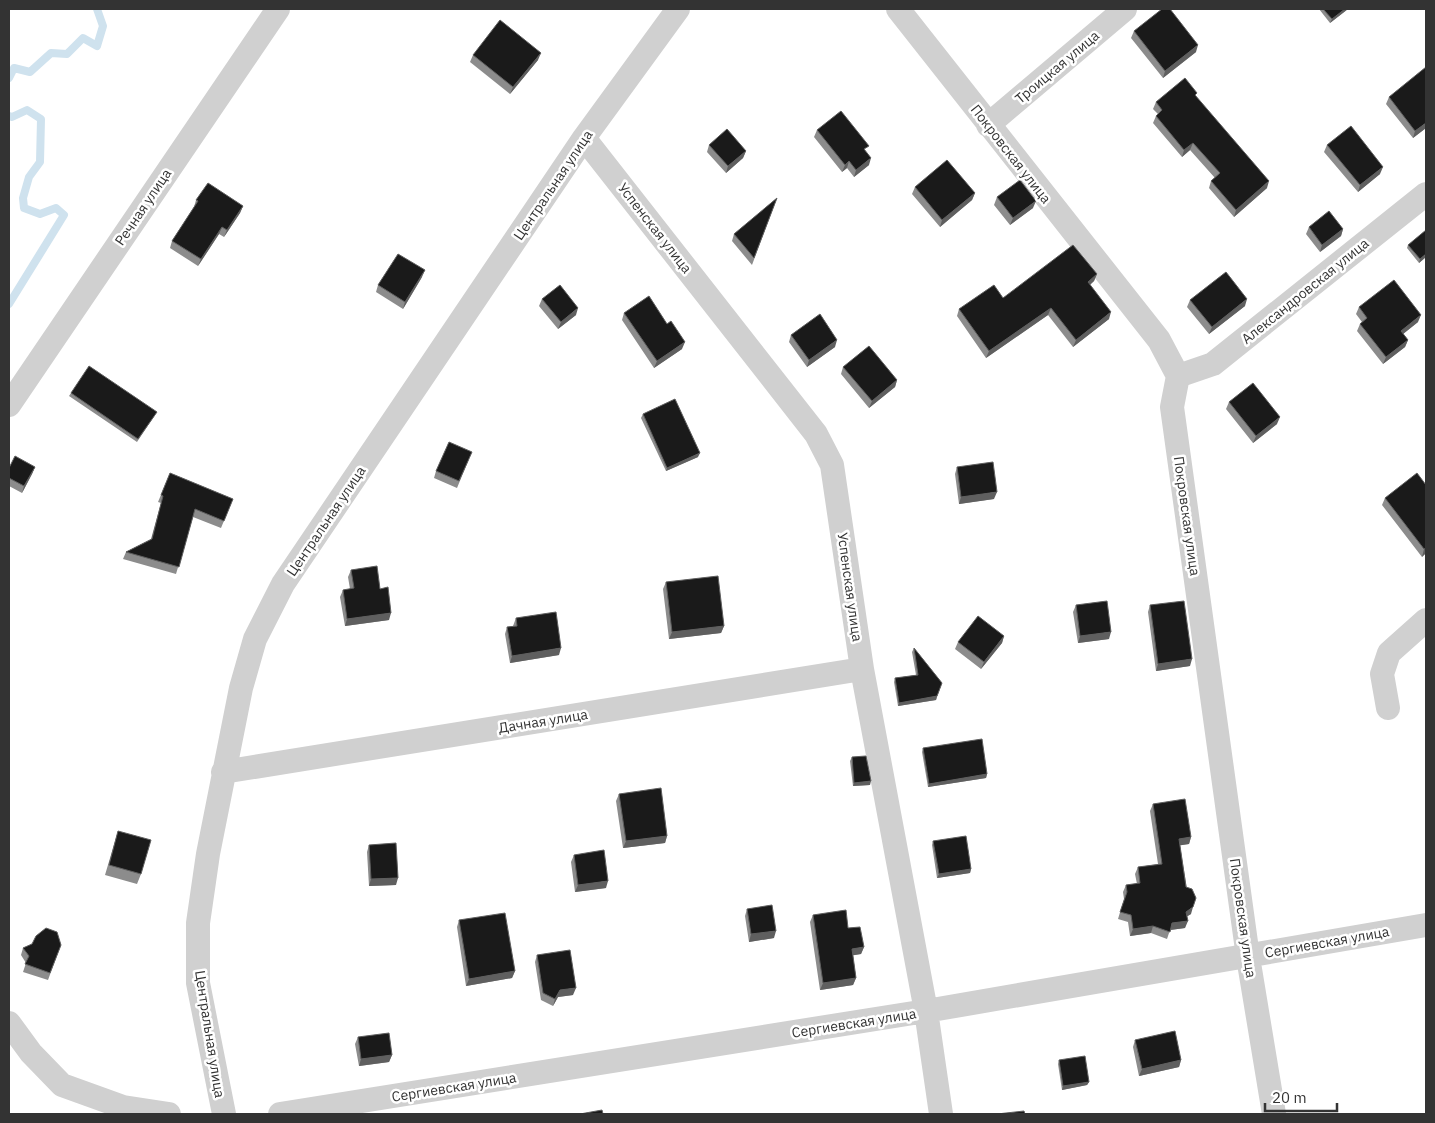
<svg xmlns="http://www.w3.org/2000/svg" width="1435" height="1123" viewBox="0 0 1435 1123" font-family="'IBM Plex Sans',sans-serif">
<rect width="100%" height="100%" fill="#fff"/>
<g fill="none" stroke-linecap="round" stroke-linejoin="round">
<path stroke="#cfe2ee" stroke-width="8" d="M9 78 14 68 30 72 51 53 67 54 83 38 97 46 103 26 97 9
M9 116 12 117 27 110 41 119 40 162 29 177 23 198 24 208 40 214 56 208 64 215 9 304"/>
<path stroke="#d0d0d0" stroke-width="24" d="M898 9 1159 340 1178 376 1172 407 1248 957 1274 1114
M988 125 1125 9
M584 138 816 434 832 465 862 669 926 1011 941 1114
M1178 376 1213 364 1426 194
M9 405 278 9
M1388 708 1382 674 1389 653 1426 620
M223 772 862 669
M9 1023 31 1053 62 1085 123 1107 169 1114
M224 1114 198 983V923L208 854 241 688 255 639 283 584 584 138 678 9
M280 1114 926 1011 1426 925"/>
</g>
<path fill="#8c8c8c" d="M1319 9H1348L1330 23Z
M1134 31 1196 52 1163 78 1131 38Z
M473 55 538 60 510 94 470 62Z
M1196 97 1267 188 1234 217 1209 188 1211 181 1215 178 1190 150 1182 157 1153 123 1156 116 1158 114 1153 109 1156 102Z
M1389 97 1426 128 1413 138 1386 104Z
M817 130 869 165 854 177 847 168 842 172 814 137Z
M709 145 746 151 743 158 726 173 707 152Z
M1327 145 1380 174 1358 192 1324 152Z
M915 187 975 193 972 200 940 227 912 194Z
M997 197 1033 208 1010 225 994 205Z
M777 198 752 265 732 241 734 234Z
M196 200 243 206 240 213 224 237 219 234 198 266 170 248 172 241 194 207Z
M1309 227 1343 229 1341 236 1320 252 1306 234Z
M1408 245 1426 257 1419 263 1407 248Z
M1097 274 1094 281 1090 285 1109 319 1073 347 1048 315 986 358 957 316 959 309Z
M422 277 403 309 376 292 378 285Z
M542 299 576 315 558 329 539 306Z
M1190 300 1245 306 1209 334 1187 307Z
M1359 307 1418 322 1403 334 1408 340 1405 347 1383 364 1357 331 1360 324 1362 322 1356 314Z
M624 313 682 349 654 368 622 320Z
M791 335 835 347 807 367 789 342Z
M843 367 897 380 895 387 869 408 841 374Z
M71 393 155 415 137 442 69 396Z
M1229 402 1277 424 1253 443 1226 409Z
M643 414 698 457 666 471 641 418Z
M469 459 457 488 434 478 436 471Z
M35 467 32 474 22 493 9 486V468Z
M957 467 994 499 959 504 955 474Z
M170 473 233 499 221 528 193 517 176 574 123 559 126 552 151 539 161 503 158 502Z
M1426 485V553L1422 557 1382 505 1385 498Z
M351 570 380 589 389 620 345 626 340 597 343 590 350 589 348 577Z
M666 582 724 626 721 633 669 639 663 589Z
M1076 605 1109 639 1078 643 1073 612Z
M1150 605 1190 666 1156 671 1148 612Z
M516 618 559 655 510 663 505 634 507 627 513 626Z
M1004 636 1002 643 981 669 955 649 958 642Z
M914 648 942 683 936 700 898 706 894 682 895 678 916 675 912 652Z
M923 748 987 774 986 778 928 787 922 752Z
M852 757 870 785 853 786 850 761Z
M619 794 667 836 665 843 623 848 616 801Z
M1153 804 1191 837 1189 844 1180 845 1191 914 1187 916 1185 928 1170 930 1167 939 1151 933 1130 936 1128 922 1118 919 1124 899 1123 892 1126 885 1137 884 1135 874 1138 867 1158 864 1150 811Z
M118 831 141 874 137 884 105 875Z
M933 841 971 869 970 873 937 878 932 845Z
M369 845 396 885 369 886 367 852Z
M574 855 606 888 575 892 571 862Z
M747 909 774 938 749 942 745 916Z
M813 915 848 928 864 947 861 954 853 955 856 978 853 985 820 990 810 922Z
M459 920 515 971 512 978 466 986 457 927Z
M32 944 61 945 48 980 23 972 26 963 21 955 23 948Z
M537 955 573 995 558 997 553 1006 541 1000 535 962Z
M358 1037 392 1055 389 1062 359 1066 355 1044Z
M1135 1040 1181 1060 1179 1067 1139 1076 1133 1047Z
M1059 1060 1089 1082 1087 1085 1062 1090 1058 1064Z"/>
<path fill="#5f5f5f" d="M1345 9H1348L1330 23 1332 19Z
M1198 45 1196 52 1163 78 1165 71Z
M541 53 538 60 510 94 513 87Z
M1426 123V128L1413 138 1415 131Z
M1193 143 1190 150 1182 157 1184 150Z
M746 151 743 158 726 173 728 166Z
M871 158 869 165 854 177 856 170Z
M849 161 847 168 842 172 845 165Z
M1383 167 1380 174 1358 192 1360 185Z
M1269 181 1267 188 1234 217 1236 210Z
M975 193 972 200 940 227 942 220Z
M1036 201 1033 208 1010 225 1013 218Z
M243 206 240 213 224 237 227 230Z
M222 227 219 234 198 266 201 259Z
M1343 229 1341 236 1320 252 1322 245Z
M1426 254V257L1419 263 1420 259Z
M425 270 422 277 403 309 405 302Z
M1097 274 1094 281 1085 289 1088 282Z
M1247 299 1245 306 1209 334 1212 327Z
M578 308 576 315 558 329 561 322Z
M1051 308 1048 315 986 358 989 351Z
M1111 312 1109 319 1073 347 1076 340Z
M1421 315 1418 322 1398 338 1401 331Z
M837 340 835 347 807 367 809 360Z
M1408 340 1405 347 1383 364 1386 357Z
M685 342 682 349 654 368 657 361Z
M897 380 895 387 869 408 872 401Z
M1280 417 1277 424 1253 443 1256 436Z
M700 453 698 457 666 471 667 468Z
M35 467 32 474 22 493 24 486Z
M997 492 994 499 959 504 961 497Z
M1426 548V553L1422 557 1424 549Z
M391 613 389 620 345 626 347 619Z
M724 626 721 633 669 639 672 632Z
M1111 632 1109 639 1078 643 1080 636Z
M1004 636 1002 643 981 669 984 662Z
M561 648 559 655 510 663 512 656Z
M1192 659 1190 666 1156 671 1158 664Z
M937 696 936 700 898 706 899 703Z
M987 774 986 778 928 787 929 784Z
M871 781 870 785 853 786 854 783Z
M667 836 665 843 623 848 626 841Z
M1191 837 1189 844 1176 846 1179 839Z
M971 869 970 873 937 878 939 874Z
M398 878 396 885 369 886 371 879Z
M608 881 606 888 575 892 578 885Z
M1193 907 1191 914 1183 919 1186 912Z
M1188 921 1185 928 1170 930 1172 923Z
M1153 926 1151 933 1130 936 1133 929Z
M776 931 774 938 749 942 751 934Z
M864 947 861 954 849 956 852 949Z
M515 971 512 978 466 986 469 979Z
M856 978 853 985 820 990 823 983Z
M576 988 573 995 558 997 553 1006 555 999 560 990Z
M392 1055 389 1062 359 1066 361 1059Z
M1181 1060 1179 1067 1139 1076 1142 1069Z
M1089 1082 1087 1085 1062 1090 1063 1086Z"/>
<path fill="#1a1a1a" stroke="#5f5f5f" d="M1162 9H1170L1198 45 1165 71 1134 31Z
M1323 9H1345L1332 19Z
M500 20 541 53 513 87 473 55Z
M1426 67V123L1415 131 1389 97Z
M1185 78 1197 93 1195 95 1269 181 1236 210 1211 181 1220 173 1193 143 1184 150 1156 116 1162 110 1156 102Z
M841 111 869 146 864 149 871 158 856 170 849 161 845 165 817 130Z
M1351 126 1383 167 1360 185 1327 145Z
M727 129 746 151 728 166 709 145Z
M947 160 975 193 942 220 915 187Z
M1020 180 1036 201 1013 218 997 197Z
M208 183 243 206 227 230 222 227 201 259 172 241 198 201 196 200Z
M777 198 754 258 734 234Z
M1329 211 1343 229 1322 245 1309 227Z
M1426 230V254L1420 259 1408 245Z
M1073 245 1097 274 1088 282 1111 312 1076 340 1051 308 989 351 959 309 994 285 1003 298Z
M398 254 425 270 405 302 378 285Z
M1226 272 1247 299 1212 327 1190 300Z
M1394 280 1421 315 1401 331 1408 340 1386 357 1360 324 1367 318 1359 307Z
M560 285 578 308 561 322 542 299Z
M649 296 667 324 671 321 685 342 657 361 624 313Z
M820 314 837 340 809 360 791 335Z
M869 346 897 380 872 401 843 367Z
M89 366 157 412 138 439 71 393Z
M1253 383 1280 417 1256 436 1229 402Z
M675 399 700 453 667 468 643 414Z
M449 442 472 452 459 481 436 471Z
M15 456 35 467 24 486 9 478V468Z
M993 462 997 492 961 497 957 467Z
M170 473 233 499 224 521 195 509 179 567 126 552 152 539 163 496 161 495Z
M1417 473 1426 485V548L1424 549 1385 498Z
M377 566 380 589 388 587 391 613 347 619 343 590 354 588 351 570Z
M718 576 724 626 672 632 666 582Z
M1107 601 1111 632 1080 636 1076 605Z
M1184 601 1192 659 1158 664 1150 605Z
M556 612 561 648 512 656 507 627 517 626 516 618Z
M978 616 1004 636 984 662 958 642Z
M914 648 942 683 937 696 899 703 895 678 918 675Z
M982 739 987 774 929 784 923 748Z
M866 756 871 781 854 783 852 757Z
M661 788 667 836 626 841 619 794Z
M1185 799 1191 837 1179 839 1186 887 1192 889 1196 898 1193 907 1186 912 1188 921 1172 923 1170 932 1153 926 1133 929 1131 915 1120 912 1127 892 1126 885 1140 883 1138 867 1162 864 1153 804Z
M118 831 151 840 141 874 109 865Z
M966 836 971 869 939 874 933 841Z
M396 843 398 878 371 879 369 845Z
M604 850 608 881 578 885 574 855Z
M772 905 776 931 751 934 747 909Z
M846 910 848 928 860 927 864 947 852 949 856 978 823 983 813 915Z
M505 913 515 971 469 979 459 920Z
M46 928 57 932 61 945 50 973 25 964 29 956 23 948 32 944 36 936Z
M570 950 576 988 560 990 555 999 543 993 537 955Z
M1175 1031 1181 1060 1142 1069 1135 1040Z
M389 1033 392 1055 361 1059 358 1037Z
M1085 1056 1089 1082 1063 1086 1059 1060Z
M602 1110 603 1114H580Z
M1024 1111 1025 1114H997Z"/>
<g text-anchor="middle" stroke-width="5" stroke-linejoin="round" paint-order="stroke">
<g font-size="14" fill="#333" stroke="#fff">
<text transform="translate(1057 67) rotate(-40)" y="5">Троицкая улица</text>
<text transform="translate(1011 154) rotate(52)" y="5">Покровская улица</text>
<text transform="translate(553 185) rotate(-56)" y="5">Центральная улица</text>
<text transform="translate(143 207) rotate(-56)" y="5">Речная улица</text>
<text transform="translate(655 228) rotate(52)" y="5">Успенская улица</text>
<text transform="translate(1305 291) rotate(-39)" y="5">Александровская улица</text>
<text transform="translate(1187 516) rotate(82)" y="5">Покровская улица</text>
<text transform="translate(326 521) rotate(-56)" y="5">Центральная улица</text>
<text transform="translate(850 587) rotate(82)" y="5">Успенская улица</text>
<text transform="translate(543 721) rotate(-9)" y="5">Дачная улица</text>
<text transform="translate(1243 918) rotate(82)" y="5">Покровская улица</text>
<text transform="translate(1327 942) rotate(-10)" y="5">Сергиевская улица</text>
<text transform="translate(854 1023) rotate(-9)" y="5">Сергиевская улица</text>
<text transform="translate(210 1034) rotate(81)" y="5">Центральная улица</text>
<text transform="translate(454 1087) rotate(-9)" y="5">Сергиевская улица</text>
</g>
</g>
<rect width="1435" height="1123" fill="none" stroke="#333333" stroke-width="20"/>
<path d="M1265 1103v8h72v-8" fill="none" stroke="#333333" stroke-width="2.5"/>
<text x="1272" y="1103" font-size="15" fill="#333333" stroke="#ffffff" stroke-width="4" paint-order="stroke">20 m</text>
</svg>
